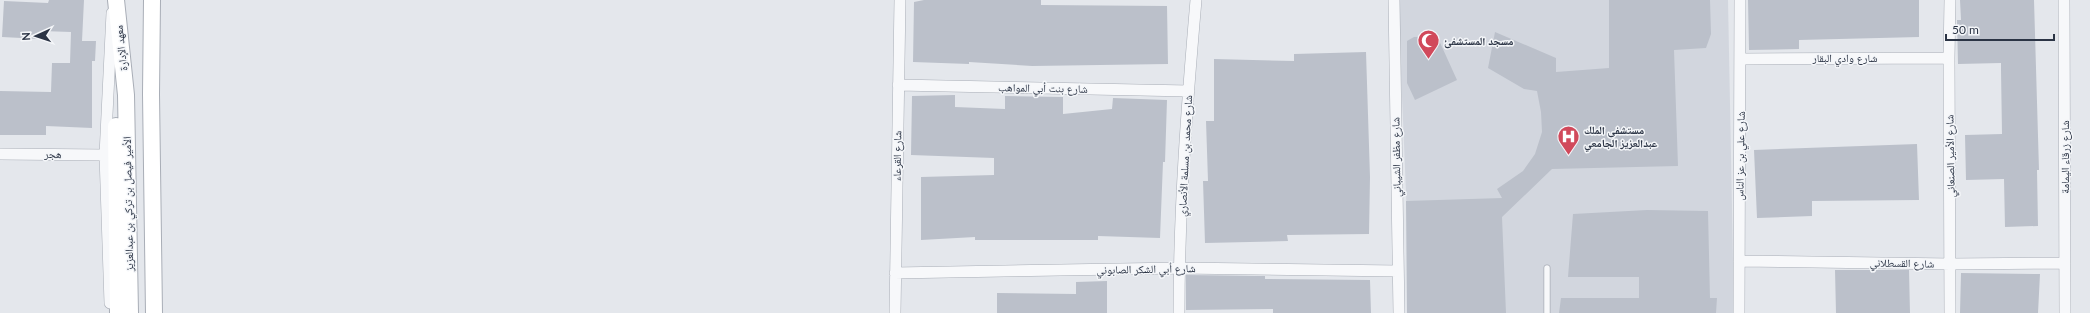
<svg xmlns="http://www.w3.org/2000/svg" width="2090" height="313" viewBox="0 0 2090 313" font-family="Lato,'Noto Naskh Arabic',sans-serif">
<rect width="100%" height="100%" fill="#e4e7ec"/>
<path fill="#d2d6de" d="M1398 0H1728L1734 313H1411Z"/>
<path fill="#bbc0ca" d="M49 0H84L82 41H96L95 61H92V128L46 126V135H0V91L51 92 52 63H70L71 32 42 31 41 39 2 37 4 1 48 3Z
M924 0H1041V5L1167 6 1168 64 1032 66 969 62V64L913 62 914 2Z
M1609 0H1710L1711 34 1706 48 1674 50 1678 166 1552 169 1502 217 1506 313H1407L1406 201 1502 198 1497 189 1523 171 1535 154 1542 132 1541 112 1537 91 1524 89 1488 68 1495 32 1556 58V72L1609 68Z
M1748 0H1919V37L1799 40V49L1749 50Z
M1960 0H2034L2039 170H2037L2038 226 2005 227 2004 179 1966 180 1965 135 2002 134 2001 70V63L1958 64 1957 20H1961Z
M1437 36 1457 80 1415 100 1407 83V41L1414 37Z
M1366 52 1370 177 1369 234 1287 235 1288 241 1205 243 1203 181H1208L1206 121H1214V59L1294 61V54Z
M955 95V107L1005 109V96L1063 97V114L1112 109 1113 98 1167 100 1165 162H1163L1160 238 1098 236V240H975V237L921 240V177L994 175V158L911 155 912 96Z
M1917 144 1919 200 1812 201V216L1757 218 1754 150Z
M1647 210 1708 211 1710 298H1717L1716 313H1559L1561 298H1639V277H1568L1573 214Z
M1835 270H1909L1910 313H1836Z
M1961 273 2040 274 2038 313H1960Z
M1186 275 1265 276V279L1370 280 1371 313H1273V309L1186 310Z
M1107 281V313H997V293L1076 294V282Z"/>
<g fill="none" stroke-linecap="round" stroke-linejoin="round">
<defs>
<path id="service" d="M1547 268V313"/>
<path id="minor" d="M1394 0 1399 313
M2064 0 2065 313
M1742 59 1949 58
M898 85 1189 91
M0 154 105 155
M1739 261 1951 264 2065 263
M895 273 1179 268 1398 271
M110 303 105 155 112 13
M895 313 900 0
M1179 313C1179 209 1187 104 1196 0
M1739 313 1740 0
M1950 313 1949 58 1950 0"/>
<path id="secondary" d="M116 0 126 95 130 313
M152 0 151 94 154 313
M116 126 118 313"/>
</defs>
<use href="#service" stroke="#a9aeb7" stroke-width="7"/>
<use href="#minor" stroke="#a9aeb7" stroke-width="12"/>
<use href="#secondary" stroke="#a9aeb7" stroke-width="18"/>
<use href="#service" stroke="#f7f8fa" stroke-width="5.5"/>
<use href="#minor" stroke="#f7f8fa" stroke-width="11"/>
<use href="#secondary" stroke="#fff" stroke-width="16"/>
</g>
<defs>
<symbol id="mosque-pin" viewBox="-11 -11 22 30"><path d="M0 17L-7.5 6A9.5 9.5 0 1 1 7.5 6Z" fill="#d1495b" stroke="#f4f6f9"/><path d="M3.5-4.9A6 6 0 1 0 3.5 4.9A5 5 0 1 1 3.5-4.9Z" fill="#fff"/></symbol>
<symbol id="hospital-pin" viewBox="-11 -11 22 30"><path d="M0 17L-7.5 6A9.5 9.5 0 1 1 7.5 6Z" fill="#d1495b" stroke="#f4f6f9"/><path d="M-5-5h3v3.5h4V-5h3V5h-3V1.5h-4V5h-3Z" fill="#fff"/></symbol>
</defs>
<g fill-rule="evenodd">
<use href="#mosque-pin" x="1416" y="28" width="25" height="34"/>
<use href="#hospital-pin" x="1556" y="124" width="25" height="34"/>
</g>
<g text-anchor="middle" stroke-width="3" stroke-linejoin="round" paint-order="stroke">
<g font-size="11" font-weight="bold" fill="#2b3445" stroke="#f4f6f9" text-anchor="start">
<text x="1444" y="45">مسجد المستشفئ</text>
<text x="1584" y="134">مستشفى الملك<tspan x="1584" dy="13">عبدالعزيز الجامعي</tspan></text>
</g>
<g font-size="11" fill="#2b3445" stroke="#f4f6f9">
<text transform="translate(121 48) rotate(-96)" y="4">معهد الإدارة</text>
<text x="1845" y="62">شارع وادي البقار</text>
<text transform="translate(1043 88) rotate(1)" y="4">شارع بنت أبي المواهب</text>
<text transform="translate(53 154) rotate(1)" y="4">هجر</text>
<text transform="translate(897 156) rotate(-89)" y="4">شارع القرعاء</text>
<text transform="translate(1185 156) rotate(-87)" y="4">شارع محمد بن مسلمة الأنصاري</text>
<text transform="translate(1740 156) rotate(-89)" y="4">شارع علي بن عز الناس</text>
<text transform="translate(1950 156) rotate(-91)" y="4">شارع الأمير الصنعاني</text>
<text transform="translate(1396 157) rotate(-91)" y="4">شارع مظفر الشيباني</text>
<text transform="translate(2065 157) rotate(-90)" y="4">شارع زرقاء اليمامة</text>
<text transform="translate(128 204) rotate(-91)" y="4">الأمير فيصل بن تركي بن عبدالعزيز</text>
<text transform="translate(1902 263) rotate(1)" y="4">شارع القسطلاني</text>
<text transform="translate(1146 269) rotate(-1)" y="4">شارع أبي الشكر الصابوني</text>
</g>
</g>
<g transform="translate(36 36) rotate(267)" stroke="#f4f6f9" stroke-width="3" paint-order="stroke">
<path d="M0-3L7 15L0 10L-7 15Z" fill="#2b3445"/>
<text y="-6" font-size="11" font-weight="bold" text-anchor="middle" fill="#2b3445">N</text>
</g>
<path d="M1946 34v6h108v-6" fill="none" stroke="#2b3445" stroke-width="2"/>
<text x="1952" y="34" font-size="12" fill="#2b3445" stroke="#f4f6f9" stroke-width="3" paint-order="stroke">50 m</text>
</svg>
